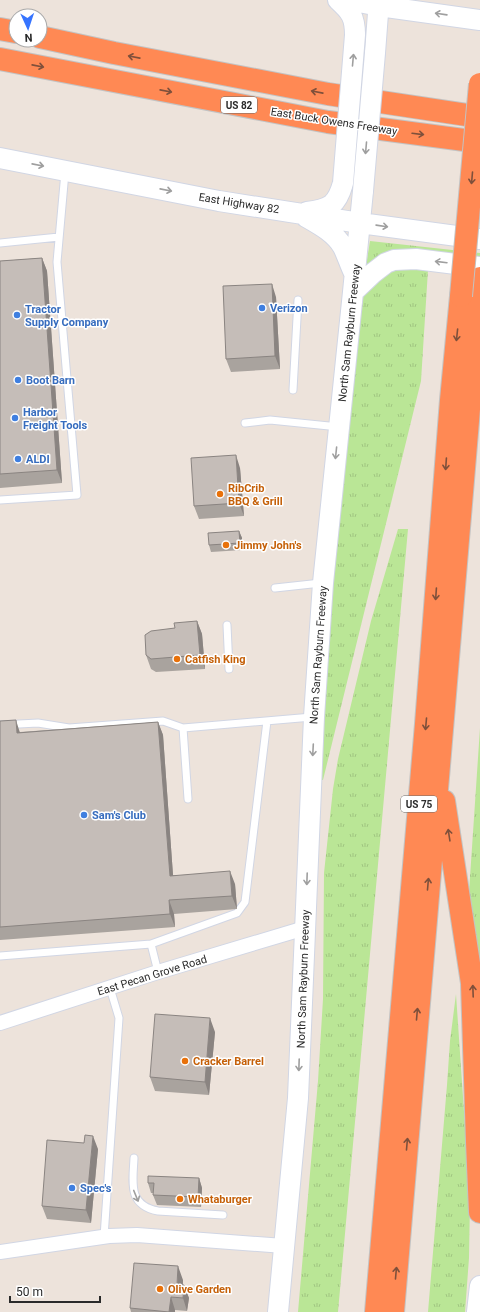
<svg xmlns="http://www.w3.org/2000/svg" width="480" height="1312" viewBox="0 0 480 1312" font-family="Roboto,sans-serif">
<defs>
<pattern id="grass-tufts" width="24" height="20" patternUnits="userSpaceOnUse"><rect width="24" height="20" fill="#bae696"/><path d="M3 7l-1-3M5 7V3M7 7l1-3M15 17l-1-3M17 17v-4M19 17l1-3" fill="none" stroke="#a0c581"/></pattern>
</defs>
<rect width="100%" height="100%" fill="#ede3db"/>
<path fill="url(#grass-tufts)" d="M370 241 480 253V265L365 272Z
M407 268 428 270 421 381 323 780H319L338 517 358 310C367 285 380 270 407 268Z
M398 529H408L338 1312H298L318 1081 323 999 324 873 333 789 338 759 371 621Z
M480 728V1174L468 907Z
M456 994 470 1200 469 1258 465 1312H428L447 1085 450 1041Z"/>
<g fill="none" stroke-linecap="round" stroke-linejoin="round">
<defs>
<path id="service" d="M0 243 59 237
M293 390 298 300
M245 423 270 420 339 427
M0 500 77 495 57 262 65 172
M275 588 321 583
M227 625 229 669
M0 725 38 723 69 728 163 721 183 728 312 717
M183 728 188 799
M151 944 158 972
M0 956 151 944 237 913 245 902 267 721
M134 1158C133 1182 127 1205 158 1211L223 1215
M104 1237 119 1018 110 988"/>
<path id="minor" d="M0 1023 158 972 305 928
M0 1252 109 1236 137 1235 284 1246"/>
<path id="secondary" d="M338 0C351 12 355 17 355 35
M349 0 379 6 480 20
M375 53 379 0
M0 158 219 201 360 223 480 239
M307 212C330 209 337 205 343 183
M306 217C320 225 335 233 343 247 347 255 350 265 354 273
M353 292 373 273 386 263 394 260 416 259 480 267
M278 1312 298 1098 314 717 323 583 353 292 363 191
M477 1312 480 1286"/>
<path id="motorway" d="M0 29 16 32
M40 37 114 53 328 94 480 117
M0 59 328 122 480 142
M444 801 472 983 477 1142 480 1212
M376 1312 426 724 451 400 461 296
M393 1312 480 278"/>
</defs>
<use href="#service" stroke="#d1d6e4" stroke-width="9"/>
<use href="#minor" stroke="#d1d6e4" stroke-width="16"/>
<use href="#secondary" stroke="#d1d6e4" stroke-width="22"/>
<use href="#motorway" stroke="#c3c3c3" stroke-width="24"/>
<use href="#service" stroke="#fff" stroke-width="7"/>
<use href="#minor" stroke="#fff" stroke-width="14"/>
<use href="#secondary" stroke="#fff" stroke-width="20"/>
<use href="#motorway" stroke="#ff8954" stroke-width="22"/>
<defs>
<path id="secondary-bridge" d="M343 183 355 35
M363 191 375 53"/>
<path id="motorway-bridge" d="M461 296 480 84"/>
</defs>
<use href="#secondary-bridge" stroke="#d1d6e4" stroke-width="22" stroke-linecap="butt"/>
<use href="#motorway-bridge" stroke="#c3c3c3" stroke-width="24" stroke-linecap="butt"/>
<use href="#secondary-bridge" stroke="#fff" stroke-width="20"/>
<use href="#motorway-bridge" stroke="#ff8954" stroke-width="22"/>
</g>
<path fill="#a9a39e" d="M42 258 47 271 62 483 0 488V261Z
M276 297 280 369 231 372 226 359Z
M240 468 244 516 199 519 194 506Z
M239 531 242 538V550L211 552 209 545Z
M197 621 202 634 205 669 156 672 151 669 146 655 175 628Z
M0 721 20 732 158 722 163 735 173 875 235 884 237 909 174 914 175 927 0 940Z
M215 1032 209 1095 155 1091 150 1077Z
M98 1149 91 1223 47 1219 42 1206Z
M199 1178 202 1188 201 1207 157 1205 153 1195 154 1193H151L148 1183Z
M183 1280V1285L189 1298 187 1311 175 1310V1312H131L130 1308Z"/>
<path fill="#8a8481" d="M42 258 47 271 62 483 57 470Z
M272 284 276 297 280 369 275 356Z
M236 455 240 468 244 516 239 503Z
M239 531 242 538V550L240 543Z
M197 621 202 634 205 669 200 655Z
M16 720 20 733H17Z
M158 722 163 735 174 889 170 876Z
M230 871 235 884 237 909 232 896Z
M169 900 174 914 175 927 170 914Z
M210 1018 215 1032 209 1095 205 1082Z
M93 1136 98 1149 91 1223 86 1210Z
M199 1178 202 1188 201 1207 198 1197Z
M178 1266 183 1280 182 1298 177 1285Z
M184 1285 189 1298 187 1311 183 1298Z
M171 1297 175 1310V1312H169Z"/>
<path fill="#c5bdb8" stroke="#8a8481" d="M42 258 57 470 0 474V261Z
M272 284 275 356 226 359 223 286Z
M236 455 239 503 194 506 191 458Z
M239 531 240 543 209 545 208 533Z
M197 621 200 655 151 659 146 655 145 635 151 631 175 628 174 623Z
M16 720 17 733 158 722 170 876 230 871 232 896 169 900 170 914 0 927V721Z
M155 1014 210 1018 205 1082 150 1077Z
M85 1135 93 1136 86 1210 42 1206 47 1140 84 1143Z
M148 1176 199 1178 198 1197 153 1195 154 1183H148Z
M134 1263 178 1266 177 1285H184L183 1298 171 1297 169 1312 130 1308Z"/>
<defs><path id="oneway-shaft" d="M-6 0H5M1.5-3L5.5 0L1.5 3" fill="none" stroke-width="1.6" stroke-linecap="round" stroke-linejoin="round"/></defs>
<g stroke="#9f9f9f">
<use href="#oneway-shaft" transform="translate(441 14) rotate(-172)"/>
<use href="#oneway-shaft" transform="translate(353 60) rotate(-85)"/>
<use href="#oneway-shaft" transform="translate(366 148) rotate(95)"/>
<use href="#oneway-shaft" transform="translate(38 165) rotate(11)"/>
<use href="#oneway-shaft" transform="translate(166 190) rotate(11)"/>
<use href="#oneway-shaft" transform="translate(382 226) rotate(8)"/>
<use href="#oneway-shaft" transform="translate(441 262) rotate(-173)"/>
<use href="#oneway-shaft" transform="translate(336 453) rotate(96)"/>
<use href="#oneway-shaft" transform="translate(313 750) rotate(93)"/>
<use href="#oneway-shaft" transform="translate(307 879) rotate(92)"/>
<use href="#oneway-shaft" transform="translate(299 1065) rotate(92)"/>
<use href="#oneway-shaft" transform="translate(136 1196) rotate(68)"/>
</g>
<g stroke="#7f503b">
<use href="#oneway-shaft" transform="translate(134 57) rotate(-169)"/>
<use href="#oneway-shaft" transform="translate(38 66) rotate(11)"/>
<use href="#oneway-shaft" transform="translate(166 91) rotate(11)"/>
<use href="#oneway-shaft" transform="translate(317 92) rotate(-169)"/>
<use href="#oneway-shaft" transform="translate(418 134) rotate(7)"/>
<use href="#oneway-shaft" transform="translate(472 178) rotate(95)"/>
<use href="#oneway-shaft" transform="translate(457 335) rotate(96)"/>
<use href="#oneway-shaft" transform="translate(446 464) rotate(94)"/>
<use href="#oneway-shaft" transform="translate(436 594) rotate(94)"/>
<use href="#oneway-shaft" transform="translate(426 724) rotate(95)"/>
<use href="#oneway-shaft" transform="translate(449 835) rotate(-99)"/>
<use href="#oneway-shaft" transform="translate(428 884) rotate(-85)"/>
<use href="#oneway-shaft" transform="translate(473 991) rotate(-92)"/>
<use href="#oneway-shaft" transform="translate(417 1014) rotate(-85)"/>
<use href="#oneway-shaft" transform="translate(407 1144) rotate(-85)"/>
<use href="#oneway-shaft" transform="translate(396 1273) rotate(-85)"/>
</g>
<g fill="#3f7fe0" stroke="#fff" stroke-width="1.5">
<circle cx="262" cy="308" r="4"/>
<circle cx="17" cy="315" r="4"/>
<circle cx="18" cy="380" r="4"/>
<circle cx="15" cy="418" r="4"/>
<circle cx="18" cy="459" r="4"/>
<circle cx="84" cy="815" r="4"/>
<circle cx="72" cy="1188" r="4"/>
</g>
<g fill="#e8710a" stroke="#fff" stroke-width="1.5">
<circle cx="220" cy="494" r="4"/>
<circle cx="226" cy="545" r="4"/>
<circle cx="177" cy="659" r="4"/>
<circle cx="185" cy="1061" r="4"/>
<circle cx="180" cy="1199" r="4"/>
<circle cx="160" cy="1289" r="4"/>
</g>
<g text-anchor="middle" stroke-width="3" stroke-linejoin="round" paint-order="stroke">
<g fill="#fff" stroke="#6a6a6a" stroke-width="1">
<rect x="221" y="97" width="36" height="16" rx="3"/>
<rect x="401" y="796" width="36" height="16" rx="3"/>
</g>
<g font-size="10" font-weight="bold" fill="#2a2a2a">
<text x="239" y="109">US 82</text>
<text x="419" y="808">US 75</text>
</g>
<g font-size="11" fill="#2a2a2a" stroke="#fff">
<text transform="translate(334 121) rotate(9)" y="4">East Buck Owens Freeway</text>
<text transform="translate(239 203) rotate(9)" y="4">East Highway 82</text>
<text transform="translate(349 333) rotate(-84)" y="4">North Sam Rayburn Freeway</text>
<text transform="translate(318 655) rotate(-86)" y="4">North Sam Rayburn Freeway</text>
<text transform="translate(152 975) rotate(-17)" y="4">East Pecan Grove Road</text>
<text transform="translate(303 979) rotate(-88)" y="4">North Sam Rayburn Freeway</text>
</g>
<g font-size="11" font-weight="bold" fill="#366cbe" stroke="#fff" text-anchor="start">
<text x="270" y="312">Verizon</text>
<text x="25" y="313">Tractor<tspan x="25" dy="13">Supply Company</tspan></text>
<text x="26" y="384">Boot Barn</text>
<text x="23" y="416">Harbor<tspan x="23" dy="13">Freight Tools</tspan></text>
<text x="26" y="463">ALDI</text>
<text x="92" y="819">Sam's Club</text>
<text x="80" y="1192">Spec's</text>
</g>
<g font-size="11" font-weight="bold" fill="#c56008" stroke="#fff" text-anchor="start">
<text x="228" y="492">RibCrib<tspan x="228" dy="13">BBQ &amp; Grill</tspan></text>
<text x="234" y="549">Jimmy John's</text>
<text x="185" y="663">Catfish King</text>
<text x="193" y="1065">Cracker Barrel</text>
<text x="188" y="1203">Whataburger</text>
<text x="168" y="1293">Olive Garden</text>
</g>
</g>
<g transform="translate(28 28) rotate(177)"><circle r="19" fill="#ffffff" stroke="#aaaaaa"/>
<path d="M0-3L7 15L0 10L-7 15Z" fill="#3674ff"/>
<text y="-6" font-size="11" font-weight="bold" text-anchor="middle" fill="#2a2a2a">N</text>
</g>
<path d="M10 1296v6h90v-6" fill="none" stroke="#2a2a2a" stroke-width="2"/>
<text x="16" y="1296" font-size="12" fill="#2a2a2a" stroke="#ffffff" stroke-width="3" paint-order="stroke">50 m</text>
</svg>
